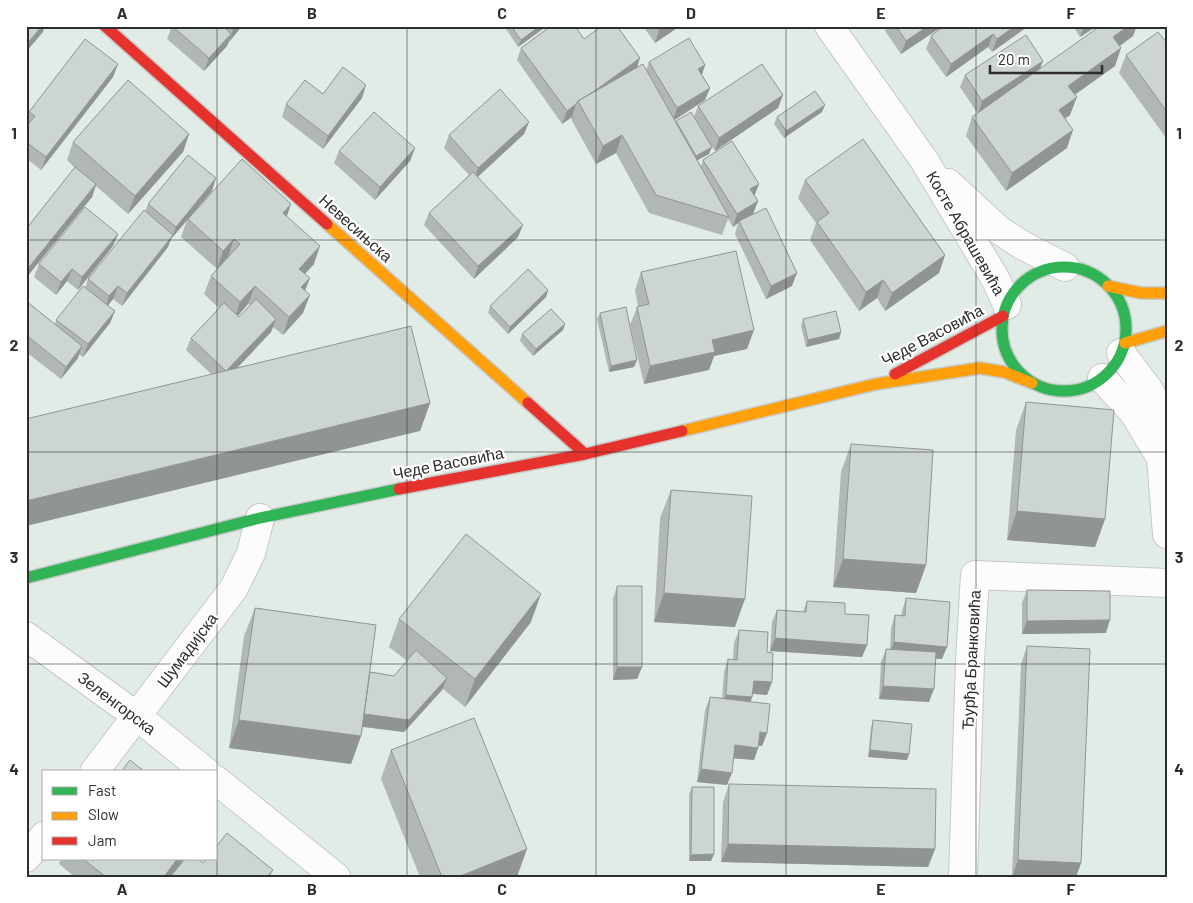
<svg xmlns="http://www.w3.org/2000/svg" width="1193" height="903" viewBox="0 0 1193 903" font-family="Barlow,sans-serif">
<rect width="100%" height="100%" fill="#e2ece7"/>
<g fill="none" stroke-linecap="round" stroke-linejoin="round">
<defs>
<path id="street" d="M829 26 924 160 996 280 1007 305
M948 183 999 230 1022 245 1065 267
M1121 353 1149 390 1167 428
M1102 378 1134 413 1161 458 1167 534
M26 636 138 717 206 772
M94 772 234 588 251 553 260 518
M216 780 336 877
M26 858 44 836
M963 877 970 661 975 575 1167 583"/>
<path id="fast" d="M1002 329a62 62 0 1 1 124 0a62 62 0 1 1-124 0Z
M26 578 260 518 399 489"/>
<path id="slow" d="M327 224 528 403
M1108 286 1141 293H1167
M1125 343 1167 331
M682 431 876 384 980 368 1004 372 1032 383"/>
<path id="jam" d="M105 26 327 224
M895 374 1003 316
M528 403 585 454
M399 489 585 454 682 431"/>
</defs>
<use href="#street" stroke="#c7c9c8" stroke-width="30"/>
<use href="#fast" stroke="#c7c9c8" stroke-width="14"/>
<use href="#slow" stroke="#c7c9c8" stroke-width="14"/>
<use href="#jam" stroke="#c7c9c8" stroke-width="14"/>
<use href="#street" stroke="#fbfcfb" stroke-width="28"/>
<use href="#fast" stroke="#30b455" stroke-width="11"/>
<use href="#slow" stroke="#ff9f0a" stroke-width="11"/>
<use href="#jam" stroke="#e5322d" stroke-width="11"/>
</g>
<path fill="#b0b7b4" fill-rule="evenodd" d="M172 26H242L229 42 227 46 204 71 167 39Z
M504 26H547L518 47Z
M643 26H680L655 43Z
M887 26H943L901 54 885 31Z
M1073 26H1097L1080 37Z
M1027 27 992 52 988 47 946 77 926 49 931 36Z
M1133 36 1120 46 1115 66 1075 94 1070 115 1065 118 1067 148 1006 191 966 136 972 117 978 114 960 87 965 75 1040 69Z
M584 39 637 68 646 70 649 62 705 65 702 75 710 88 705 100 674 120 676 122 694 117 698 106 783 95 778 108 715 151 708 141 709 154 697 160 701 166 703 160 755 196 758 201 753 214 792 286 766 299 735 234 738 223 733 227 728 219 722 235 649 213 616 153 596 164 571 119 572 117 562 124 517 60 521 48Z
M1167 43V139L1119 73 1126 55Z
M118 64 113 77 41 170 26 158V127L27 126H26V114L28 116 29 112Z
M362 98 323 149 282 117 286 104Z
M822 112 784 138 774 124 777 117Z
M529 122 524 134 478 177 518 237 474 279 424 225 429 213 469 175 444 148 449 135Z
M189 134 183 152 128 214 96 186 92 197 26 278V229L75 168 67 160 73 142Z
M415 148 410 161 375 200 334 163 339 151Z
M805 180 945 255 939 273 885 311 877 298 859 311 810 240 816 223 798 198Z
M212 191 196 209 287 216 314 264 305 273V291L303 313 283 335 273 327 271 332 237 368 430 403 420 431 211 374 186 350 191 338 219 308 204 294 211 276 228 257 217 269 181 237 187 220 171 239 168 247 122 306 113 299 108 305 115 311 110 323 83 357 79 354 78 358 61 379 26 352V301L55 324 56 320 85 288 88 279 145 212 148 204ZM248 304 250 305 239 317 238 316Z
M118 234 113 246 78 290 67 281 56 295 34 277 39 264Z
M641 272 747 349 714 356 709 370 644 384 630 325 637 307 638 306 635 290Z
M548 290 546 297 508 334 488 313 490 306Z
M600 313 637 360 634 367 609 372 597 319Z
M803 319 841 332 839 339 806 347 801 326Z
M565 324 563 330 533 356 520 341 522 334Z
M1026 402 1105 519 1095 547 1007 540 1016 430Z
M851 444 926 565 916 593 833 587 841 472Z
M671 490 735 627 654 622 660 518Z
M617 586 642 667 637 679 613 680V599Z
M1027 590 1106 633 1022 634V603Z
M906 598 942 659H936L929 702 879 699 881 662 886 649H890L891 628 895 615 901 616 902 611Z
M807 601 867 645 862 657 770 651 772 622 777 610 803 612Z
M255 608 370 672 394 676 407 661 389 647 399 619 531 622 465 707 443 689 404 732 363 727 361 736 351 764 229 748 244 636Z
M739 630 767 652 772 682 767 695 753 694 751 701 767 733 762 746H759L754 760 734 758 727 785 697 782 705 710 710 697 722 698 724 672 728 659 733 660 734 643Z
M1027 646 1081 863 1076 877H1012L1021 664Z
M873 720 909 754 907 760 868 757 871 727Z
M391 750 517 877H420L381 779Z
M729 784 935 849 928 867 721 862 723 802Z
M692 787 714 854 711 861H689V794Z
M61 859H184L179 866 203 863 273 870 270 877H75L59 864Z"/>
<path fill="#909592" d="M42 26H45L43 32 26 52V45Z
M236 26H242L229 42 233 29Z
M540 26H547L518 47 521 40Z
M666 26H680L655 43 659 30Z
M928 26H943L901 54 906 41Z
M1015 26H1028L1027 27 992 52 997 39Z
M1084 26H1097L1080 37Z
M1128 26H1137L1133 36 1107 55 1113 37Z
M231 34 227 46 204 71 209 58Z
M993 34 988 47 946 77 951 64Z
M1121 48 1115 66 1062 104 1068 86Z
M640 58 636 71 579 103Z
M1043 61 1038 74 978 114 982 101Z
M118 64 113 77 41 170 46 157Z
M705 65 701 77 698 69Z
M366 85 362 98 323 149 328 136Z
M710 88 705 100 673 121 677 108Z
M783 95 778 108 715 151 719 138Z
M1077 97 1070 115 1052 128 1059 110Z
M576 104 572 117 562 124 567 111Z
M825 105 822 112 784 138 786 131Z
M529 122 524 134 474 180 478 168Z
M1073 130 1067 148 1006 191 1012 173Z
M189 134 183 152 128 214 135 196Z
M622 135 616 153 596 164 603 146Z
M712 147 709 154 694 162 696 156Z
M415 148 410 161 375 200 380 187Z
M216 178 212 191 171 239 168 247 122 306 127 293 173 235 176 227Z
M96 184 92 197 26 278V271Z
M759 184 754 197 750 189Z
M758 201 753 214 739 221 738 223 733 227 737 214Z
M291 204 285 222 283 213Z
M523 225 518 237 474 279 478 266Z
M118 234 113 246 78 290 82 277Z
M234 239 228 257 217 269 223 251Z
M320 246 314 264 293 287 299 269Z
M945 255 939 273 885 311 892 293Z
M72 269 67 281 56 295 61 282Z
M797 273 792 286 766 299 771 286Z
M310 278 303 296 301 287Z
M883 280 877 298 859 311 866 292Z
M118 286 113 299 105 309 109 296Z
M255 286 248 304 234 320 240 302Z
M548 290 546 297 508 334 510 327Z
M310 295 303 313 283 335 289 317Z
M115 311 110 323 83 357 88 344Z
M276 319 271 332 222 384 226 371Z
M565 324 563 330 533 356 536 349Z
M754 330 747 349 714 356 709 370 644 384 650 366 712 340Z
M841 332 839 339 806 347 808 340Z
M82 346 78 358 61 379 66 367Z
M637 360 634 367 609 372 611 366Z
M430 403 420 431 26 526V501Z
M1017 511 1105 519 1095 547 1007 540Z
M843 559 926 565 916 593 833 587Z
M664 593 745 599 735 627 654 622Z
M541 594 531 622 465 707 475 679Z
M1110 620 1106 633 1022 634 1027 621Z
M775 638 867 645 862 657 770 651Z
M894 642 947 647 942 659 889 655Z
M617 667H642L637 679 613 680Z
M447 678 442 690 404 732 357 726 361 714Z
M754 681 772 682 767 695 749 693Z
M883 686 934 689 929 702 879 699Z
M726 695 752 697 748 710 721 708Z
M239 720 361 736 351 764 229 748Z
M760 732 767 733 762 746 756 745Z
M735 745 758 748 754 760 730 758Z
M870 750 909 754 907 760 868 757Z
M701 769 732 773 727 785 697 782Z
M728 844 935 849 928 867 721 862Z
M527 849 517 877H458Z
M714 854 711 861H689L691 855Z
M177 859H184L171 877H164Z
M1018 860 1081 863 1076 877H1012Z"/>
<path fill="#cdd5d1" stroke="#909592" d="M26 26H42L26 45Z
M172 26H223L231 34 209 58Z
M511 26H540L521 40Z
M551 26H575L584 39 602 26H617L640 58 593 92 578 101 576 104 567 111 521 48Z
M657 26H666L659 30Z
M896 26H928L906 41Z
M944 26H1015L997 39 993 34 951 64 931 36Z
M1100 26H1128L1113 37 1121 48 1068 86 1077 97 1059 110 1073 130 1012 173 972 117Z
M1158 32 1167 43V112L1126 55Z
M1026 35 1043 61 982 101 965 75Z
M689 38 705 65 698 69 710 88 677 108 649 62Z
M85 39 118 64 46 157 26 142V127L35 116 29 112Z
M643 64 729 217 656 195 622 135 603 146 578 101Z
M762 64 783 95 719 138 698 106Z
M343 67 366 85 328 136 286 104 305 80 323 94Z
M128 80 189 134 135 196 73 142Z
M500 89 529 122 478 168 449 135Z
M815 91 825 105 786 131 777 117Z
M374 112 415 148 380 187 339 151Z
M691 112 712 147 696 156 676 121Z
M863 139 945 255 892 293 883 280 866 292 817 222 829 213 805 180Z
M732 141 759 184 750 189 758 201 737 214 703 160Z
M188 155 216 178 176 227 148 204Z
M242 159 291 204 283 213 320 246 299 269 310 278 301 287 310 295 289 317 255 286 240 302 211 276 240 244 234 239 223 251 188 219Z
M75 167 96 184 26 271V229Z
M473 172 523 225 478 266 429 213Z
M85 207 118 234 82 277 72 269 61 282 39 264Z
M766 208 797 273 771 286 739 221Z
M144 210 173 235 127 293 118 286 109 296 88 279Z
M736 251 754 330 712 340 715 352 650 366 637 307 649 304 641 272Z
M528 269 548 290 510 327 490 306Z
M83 286 115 311 88 344 56 320Z
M256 299 276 319 227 370 226 371 191 338 224 303 239 317Z
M26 301 82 346 66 367 26 335Z
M626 307 637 360 611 366 600 313Z
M551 309 565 324 536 349 522 334Z
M836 311 841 332 808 340 803 319Z
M411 326 430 403 26 501V419Z
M1026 402 1114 410 1105 519 1017 511Z
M851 444 933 450 926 565 843 559Z
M671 490 752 496 745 599 664 593Z
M466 534 541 594 475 679 399 619Z
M617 586H642V667H617Z
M1027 590 1110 591V620L1027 621Z
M906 598 950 602 947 647 894 642 895 615 905 616Z
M807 601 845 603V614L869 615 867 645 775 638 777 610 806 612Z
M255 608 376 625 361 736 239 720Z
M739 630 768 632 767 652 773 653 772 682 754 681 752 697 726 695 728 659 737 660Z
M1027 646 1090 649 1081 863 1018 860Z
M886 649 936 652 934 689 883 686Z
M416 650 447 678 409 720 364 714 370 672 394 676Z
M710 697 770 704 767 733 760 732 758 748 735 745 732 773 701 769Z
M474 718 527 849 458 877H442L391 750Z
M873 720 912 724 909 754 870 750Z
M130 760 145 772H121Z
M729 784 936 789 935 849 728 844Z
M692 787H714V854L691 855Z
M227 833 273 870 267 877H170L185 859H198L203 863 206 859H216V847Z
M83 859H177L164 877H106Z"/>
<path fill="none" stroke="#2d2d2d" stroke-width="1" stroke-opacity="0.55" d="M217 26V877M407 26V877M596 26V877M786 26V877M976 26V877M26 240H1167M26 452H1167M26 664H1167"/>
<g text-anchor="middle" stroke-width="4.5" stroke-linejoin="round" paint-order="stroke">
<g font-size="16" fill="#2d2d2d" stroke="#fff">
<text transform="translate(356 228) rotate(42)" y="6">Невесињска</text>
<text transform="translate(966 233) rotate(60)" y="6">Косте Абрашевића</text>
<text transform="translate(932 335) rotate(-28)" y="6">Чеде Васовића</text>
<text transform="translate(448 463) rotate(-11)" y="6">Чеде Васовића</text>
<text transform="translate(187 650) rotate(-53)" y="6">Шумадијска</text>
<text transform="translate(971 660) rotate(-87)" y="6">Ђурђа Бранковића</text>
<text transform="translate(117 703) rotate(37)" y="6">Зеленгорска</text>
</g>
</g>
<rect width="1193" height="903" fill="none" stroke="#ffffff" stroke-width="55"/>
<rect x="42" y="770" width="175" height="90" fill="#ffffff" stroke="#ababab"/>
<rect x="52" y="787" width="25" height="8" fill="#30b455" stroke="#ababab"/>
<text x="88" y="796" font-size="15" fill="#2d2d2d">Fast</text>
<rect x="52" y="812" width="25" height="8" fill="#ff9f0a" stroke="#ababab"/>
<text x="88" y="820" font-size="15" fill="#2d2d2d">Slow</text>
<rect x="52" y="837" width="25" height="8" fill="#e5322d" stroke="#ababab"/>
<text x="88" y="846" font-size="15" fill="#2d2d2d">Jam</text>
<path d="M990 65v8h112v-8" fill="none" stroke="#2d2d2d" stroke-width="2.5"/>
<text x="998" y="65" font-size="15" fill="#2d2d2d" stroke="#ffffff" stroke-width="4" paint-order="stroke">20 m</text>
<rect x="28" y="28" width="1138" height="848" fill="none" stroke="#2d2d2d" stroke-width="2"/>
<g font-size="16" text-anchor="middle" font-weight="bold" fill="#2d2d2d">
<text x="122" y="19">A</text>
<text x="312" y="19">B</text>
<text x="502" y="19">C</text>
<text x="691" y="19">D</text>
<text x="881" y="19">E</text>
<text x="1071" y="19">F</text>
<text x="14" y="139">1</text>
<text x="1179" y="139">1</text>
<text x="14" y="351">2</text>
<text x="1179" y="351">2</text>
<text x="14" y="563">3</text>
<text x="1179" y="563">3</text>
<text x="14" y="775">4</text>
<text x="1179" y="775">4</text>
<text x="122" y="895">A</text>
<text x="312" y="895">B</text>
<text x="502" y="895">C</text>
<text x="691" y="895">D</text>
<text x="881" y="895">E</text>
<text x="1071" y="895">F</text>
</g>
</svg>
